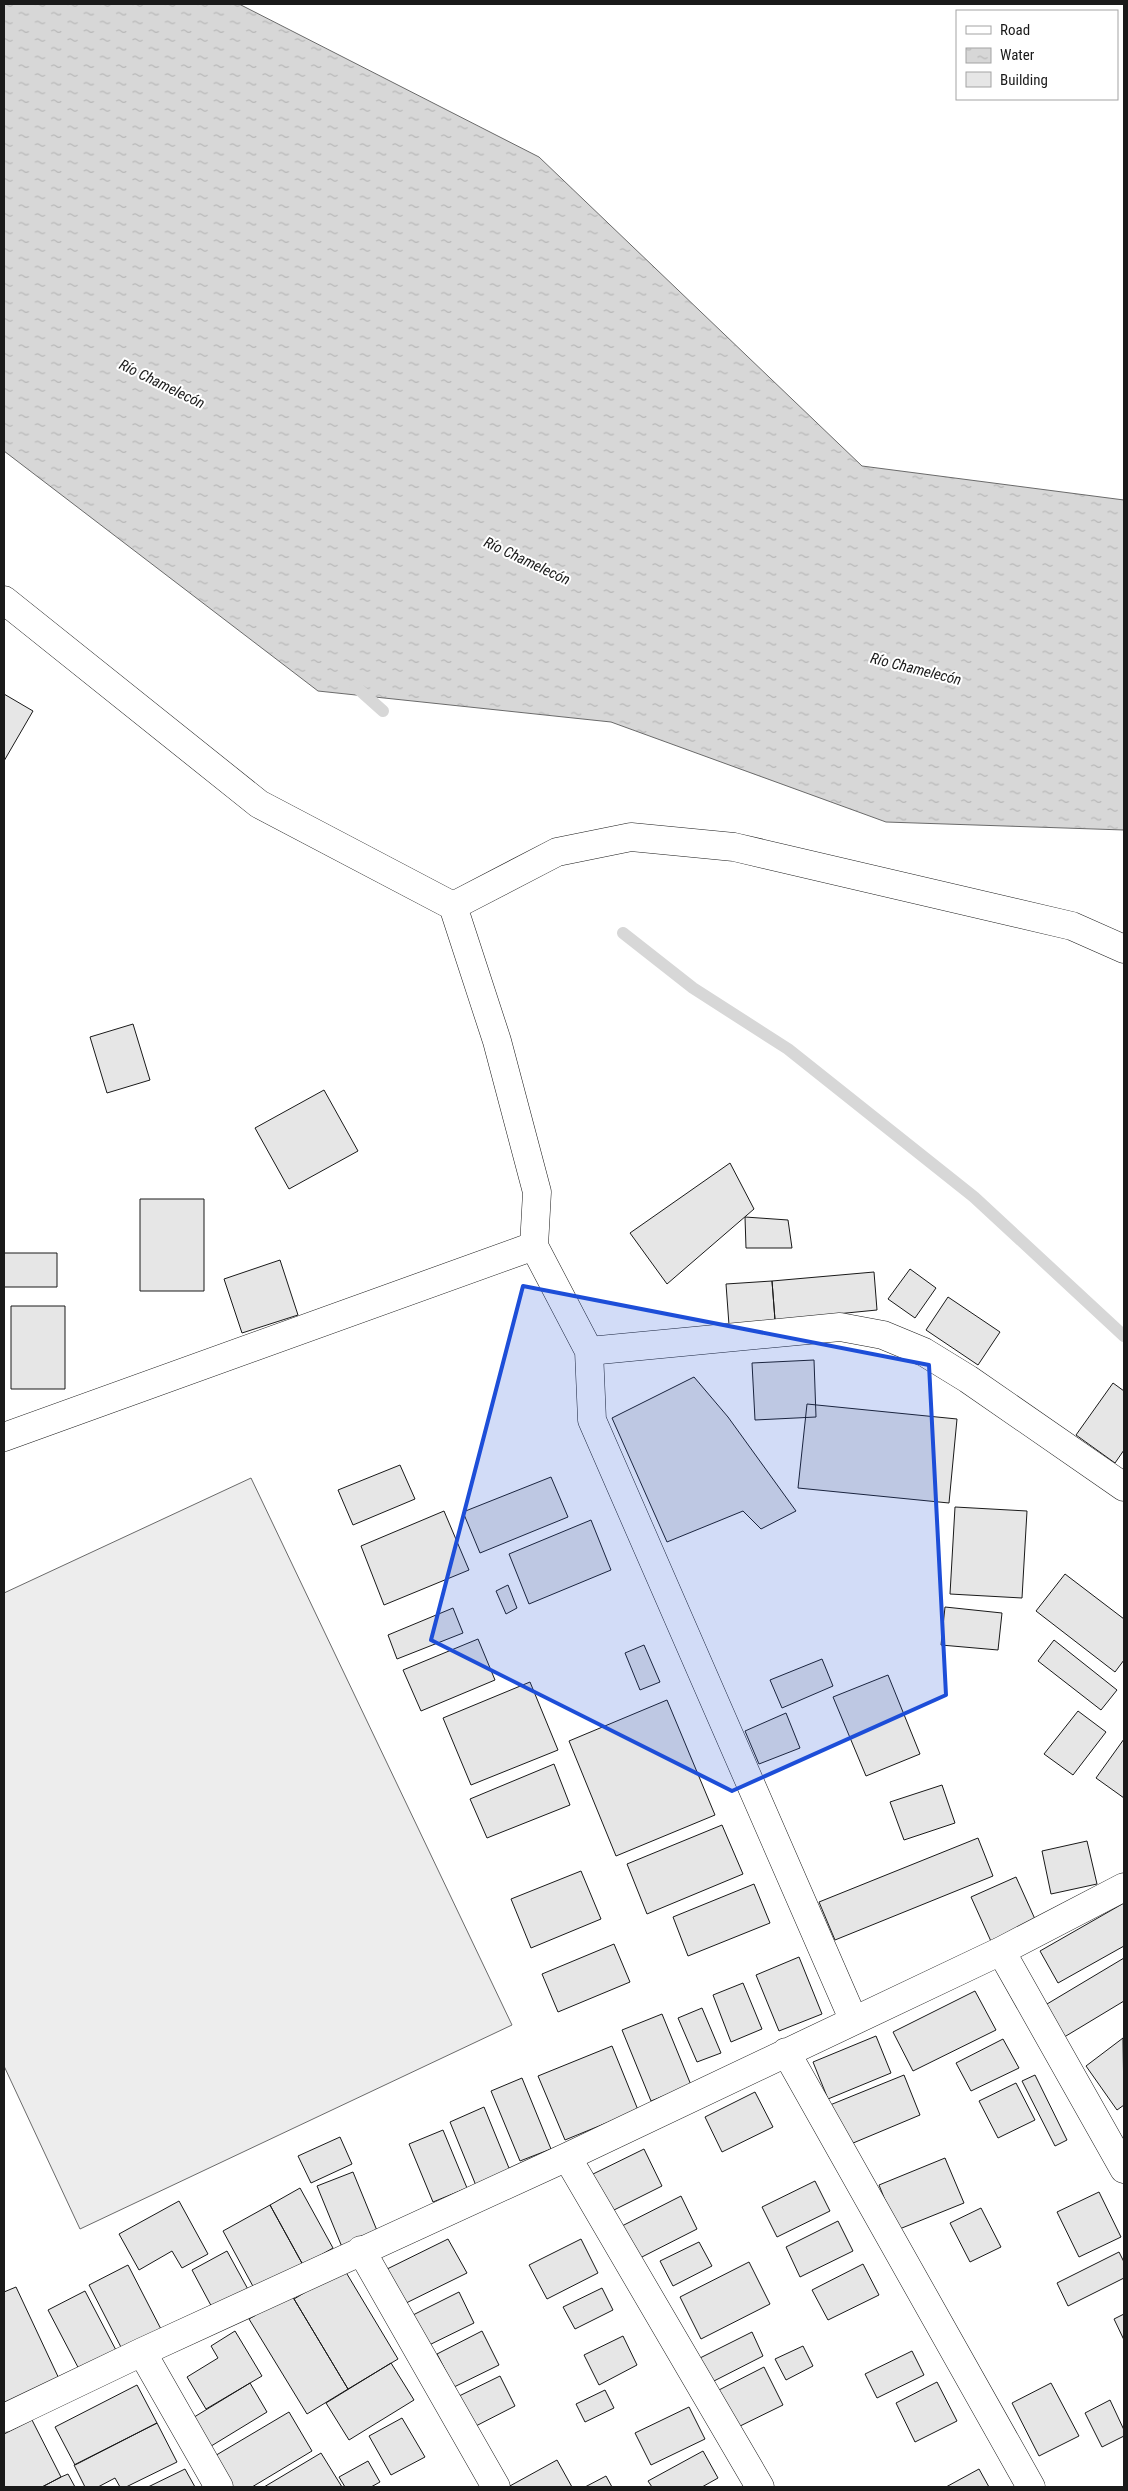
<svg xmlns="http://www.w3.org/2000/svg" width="1128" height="2491" viewBox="0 0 1128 2491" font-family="'Roboto Condensed',sans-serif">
<defs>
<pattern id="water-ripples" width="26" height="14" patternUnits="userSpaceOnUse" patternTransform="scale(1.25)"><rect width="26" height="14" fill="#d7d7d7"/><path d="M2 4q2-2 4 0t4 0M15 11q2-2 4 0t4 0" fill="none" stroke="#b8b8b8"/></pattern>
</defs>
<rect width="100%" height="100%" fill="#fff"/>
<path fill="#ededed" stroke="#6a6a6a" d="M251 1478 512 2025 80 2229 4 2066V1593Z"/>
<path fill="url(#water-ripples)" stroke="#6a6a6a" d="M4 4H239L539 157 862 466 1124 500V830L886 822 611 722 318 691 4 451Z"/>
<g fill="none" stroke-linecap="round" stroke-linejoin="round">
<path stroke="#d7d7d7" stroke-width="12" d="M355 686 383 711
M623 933 693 988 788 1049 974 1197 1124 1336"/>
</g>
<path fill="#e6e6e6" stroke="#1a1a1a" d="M4 694 33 711 4 761Z
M133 1024 150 1080 107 1093 90 1037Z
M324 1090 358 1151 289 1189 255 1128Z
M730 1163 754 1209 667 1284 630 1233Z
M140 1199H204V1291H140Z
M745 1217 788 1220 792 1248H746Z
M4 1253H57V1287H4Z
M280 1260 298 1315 242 1333 224 1279Z
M910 1269 936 1288 915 1318 888 1299Z
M874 1272 877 1310 775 1320 772 1281Z
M772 1281 775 1320 729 1325 726 1284Z
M948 1297 1000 1332 978 1365 926 1330Z
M11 1306H65V1389H11Z
M814 1360 816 1417 755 1420 752 1363Z
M694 1377 728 1417 796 1511 761 1529 743 1511 667 1542 612 1418Z
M1113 1383 1124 1391V1450L1115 1463 1076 1435Z
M807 1404 957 1419 949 1503 798 1488Z
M400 1465 415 1499 353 1525 338 1490Z
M551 1477 568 1517 480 1553 463 1512Z
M955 1507 1027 1511 1022 1598 950 1594Z
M444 1511 469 1570 384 1605 361 1546Z
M591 1520 611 1570 529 1604 509 1554Z
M1065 1574 1124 1619V1660L1115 1672 1036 1611Z
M508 1585 517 1608 506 1614 496 1591Z
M945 1607 1002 1613 998 1650 941 1645Z
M453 1608 463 1633 397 1659 388 1635Z
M478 1639 495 1680 421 1711 403 1670Z
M1054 1640 1117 1690 1101 1710 1038 1661Z
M644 1645 660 1682 640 1690 625 1653Z
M822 1659 833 1686 782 1708 770 1680Z
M888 1675 920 1754 866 1776 833 1697Z
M530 1682 558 1750 471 1785 443 1718Z
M667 1700 715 1815 616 1856 569 1741Z
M1078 1711 1106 1732 1073 1775 1044 1754Z
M786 1713 800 1748 759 1764 745 1731Z
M1124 1739V1798L1096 1778Z
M554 1764 570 1805 487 1838 470 1799Z
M942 1785 955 1823 904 1840 890 1802Z
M722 1825 743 1874 647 1914 627 1864Z
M978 1838 993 1876 835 1940 819 1902Z
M1087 1841 1097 1884 1051 1894 1042 1851Z
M581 1871 601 1919 531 1948 511 1899Z
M1016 1877 1039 1928 994 1948 971 1897Z
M754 1884 770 1923 688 1956 673 1917Z
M1124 1903V1946L1058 1983 1040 1951Z
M614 1944 630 1982 558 2012 542 1974Z
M799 1957 822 2014 779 2031 756 1975Z
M1124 1958V2001L1056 2042 1037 2010Z
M743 1983 762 2029 731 2042 713 1995Z
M975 1991 996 2030 913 2071 893 2032Z
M702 2008 721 2053 697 2062 678 2018Z
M662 2014 691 2085 651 2101 622 2030Z
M876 2036 891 2073 828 2099 813 2062Z
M1123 2038 1124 2105 1117 2110 1086 2066Z
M1003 2039 1019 2068 971 2091 956 2063Z
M612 2046 638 2110 565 2140 538 2076Z
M904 2075 920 2115 846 2146 830 2105Z
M1035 2075 1067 2140 1055 2146 1022 2081Z
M522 2078 551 2149 520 2161 491 2091Z
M1016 2083 1035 2120 998 2138 979 2101Z
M755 2092 773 2127 722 2152 705 2117Z
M484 2107 511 2173 477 2188 450 2122Z
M443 2130 467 2188 433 2202 409 2144Z
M340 2137 352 2164 311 2183 298 2156Z
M644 2149 662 2186 608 2213 589 2176Z
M945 2158 964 2203 897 2230 879 2185Z
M353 2172 378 2233 342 2247 317 2186Z
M815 2181 830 2211 777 2237 762 2207Z
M300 2188 333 2248 303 2265 270 2205Z
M1099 2192 1121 2237 1079 2257 1057 2212Z
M681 2196 697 2229 636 2260 620 2227Z
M179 2201 208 2254 182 2268 172 2251 139 2270 119 2234Z
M270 2205 303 2265 255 2290 223 2231Z
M981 2208 1001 2247 970 2262 950 2223Z
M838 2221 853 2251 800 2277 786 2247Z
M448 2239 467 2273 396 2308 379 2273Z
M581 2239 598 2273 547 2299 529 2265Z
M699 2242 712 2266 673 2286 660 2261Z
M227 2251 250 2293 215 2313 192 2270Z
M1119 2252 1124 2262V2278L1068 2306 1057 2283Z
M749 2262 770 2304 701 2339 680 2297Z
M863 2264 879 2295 828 2320 812 2290Z
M128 2265 163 2333 124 2353 89 2285Z
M344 2269 398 2359 348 2389 294 2299Z
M16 2287 61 2383 4 2409V2292Z
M602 2288 613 2310 575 2329 563 2307Z
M85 2291 118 2354 81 2373 48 2310Z
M459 2292 474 2323 421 2349 405 2319Z
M291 2294 348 2389 307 2414 249 2319Z
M1124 2314V2340L1114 2319Z
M235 2331 262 2376 206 2409 187 2377 218 2358 211 2346Z
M482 2331 499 2365 454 2387 437 2354Z
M752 2332 763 2356 712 2382 700 2358Z
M623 2336 637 2365 599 2385 584 2355Z
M803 2346 813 2366 786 2380 775 2359Z
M912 2351 924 2375 877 2398 865 2374Z
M391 2363 414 2400 349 2440 326 2403Z
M764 2367 783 2405 734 2429 715 2392Z
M500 2376 515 2406 470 2429 455 2398Z
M937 2382 957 2421 915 2442 896 2403Z
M250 2383 267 2412 203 2451 186 2422Z
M1051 2383 1079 2436 1039 2456 1012 2403Z
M137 2385 157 2423 75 2465 55 2427Z
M605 2390 614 2408 585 2422 576 2404Z
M1110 2400 1124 2430V2436L1102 2447 1085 2413Z
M689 2407 705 2439 651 2465 635 2433Z
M289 2412 312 2451 252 2487H231L213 2457Z
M402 2418 425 2457 391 2475 369 2436Z
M32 2420 61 2477 42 2487H4V2434Z
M157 2423 177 2462 126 2487H120L115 2478 98 2487H85L74 2465Z
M703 2451 718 2478 702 2487H652L648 2481Z
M321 2453 342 2487H264Z
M557 2460 572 2487H508Z
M368 2461 380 2482 371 2487H345L339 2477Z
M185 2469 195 2487H148Z
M979 2469 989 2487H946Z
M68 2474 75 2487H42L61 2477Z
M606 2476 612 2487H585Z"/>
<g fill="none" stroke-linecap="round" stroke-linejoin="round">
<defs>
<path id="minor" d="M4 600 259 804 453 906 497 1041 537 1192 534 1246 589 1351 840 1327 883 1335 924 1352 968 1379 1124 1487
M453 906 557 852 631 837 734 847 1072 926 1124 949
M589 1351 592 1420 853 2019
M4 1437 534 1246
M1001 1951 1124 2169
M786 2052 1031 2487
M567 2157 760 2487
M361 2250 496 2487
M142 2352 219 2487
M4 2418 142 2352 567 2157 1001 1951 1124 1887"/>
</defs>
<use href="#minor" stroke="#1a1a1a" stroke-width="29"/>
<use href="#minor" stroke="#fff" stroke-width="28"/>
</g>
<path fill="#1d4ed8" fill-opacity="0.2" stroke="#1d4ed8" stroke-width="4" stroke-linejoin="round" d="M523 1286 929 1365 946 1695 732 1791 431 1640Z"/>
<g text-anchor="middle" stroke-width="4" stroke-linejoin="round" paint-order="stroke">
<g font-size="15" font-style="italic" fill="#1a1a1a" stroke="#fff">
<text transform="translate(162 384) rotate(26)" y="5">Río Chamelecón</text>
<text transform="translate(527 561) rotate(25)" y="5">Río Chamelecón</text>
<text transform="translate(916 669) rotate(14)" y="5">Río Chamelecón</text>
</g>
</g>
<rect width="1128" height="2491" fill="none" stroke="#1a1a1a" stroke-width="10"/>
<rect x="956" y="10" width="162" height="90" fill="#ffffff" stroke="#a3a3a3"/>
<rect x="966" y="26" width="25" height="8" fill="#ffffff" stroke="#a3a3a3"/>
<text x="1000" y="35" font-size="15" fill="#1a1a1a">Road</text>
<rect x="966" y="48" width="25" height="15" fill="url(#water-ripples)" stroke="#a3a3a3"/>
<text x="1000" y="60" font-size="15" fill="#1a1a1a">Water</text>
<rect x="966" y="72" width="25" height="15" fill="#e6e6e6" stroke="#a3a3a3"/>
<text x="1000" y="85" font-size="15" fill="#1a1a1a">Building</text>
</svg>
